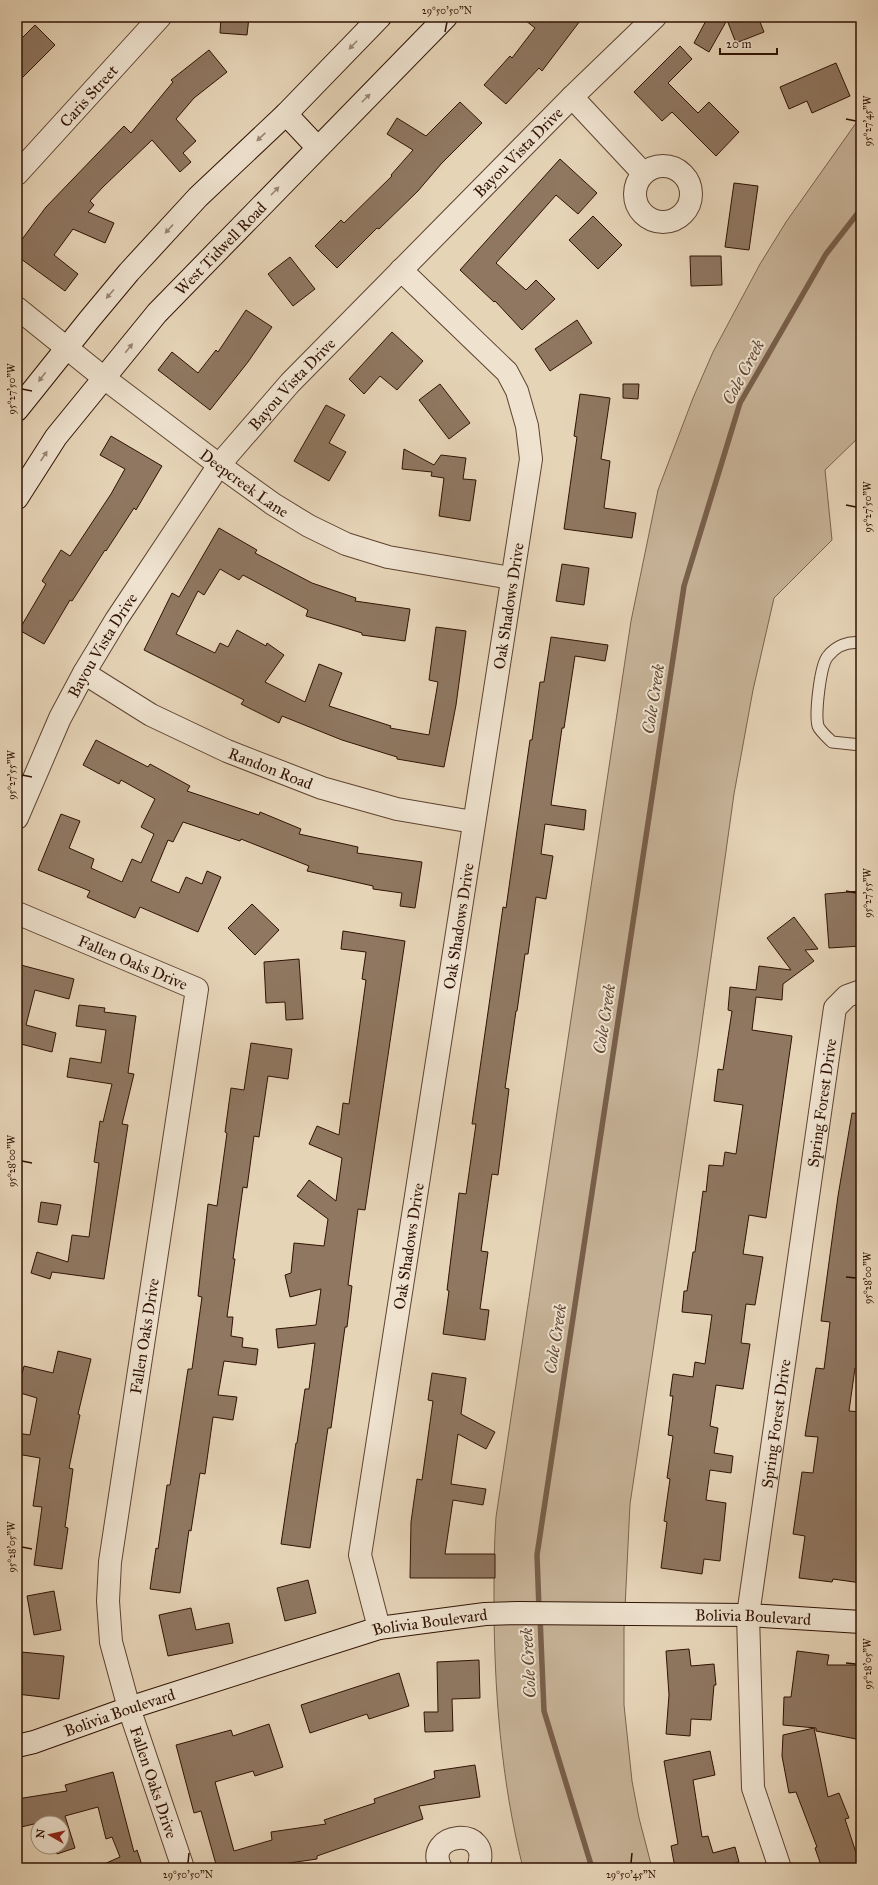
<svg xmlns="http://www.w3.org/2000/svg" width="878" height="1885" viewBox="0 0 878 1885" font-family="'IM FELL Great Primer',serif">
<rect width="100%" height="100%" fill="#e6d4b7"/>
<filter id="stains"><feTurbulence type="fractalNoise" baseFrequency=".005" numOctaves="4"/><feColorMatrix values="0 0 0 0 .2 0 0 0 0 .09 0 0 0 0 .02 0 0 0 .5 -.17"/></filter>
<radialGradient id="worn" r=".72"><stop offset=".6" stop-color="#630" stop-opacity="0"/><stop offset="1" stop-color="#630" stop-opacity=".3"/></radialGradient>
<path fill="#c7b398" stroke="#7c624e" d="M861 116V435L825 470 832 540 774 598 753 690 734 794 697 1058 630 1504 624 1629V1705L632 1781 639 1818 652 1868H523C501 1780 494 1690 494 1599 494 1572 494 1545 496 1517L631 621 658 490 693 398 713 352 760 264 786 222Z"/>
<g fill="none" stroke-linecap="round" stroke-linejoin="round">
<path stroke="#785f4a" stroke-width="5.5" d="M539 1609 537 1555 684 586 740 403 826 254 861 209
M540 1617 544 1711 592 1868"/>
</g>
<path fill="#8f7761" stroke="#301203" d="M221 17H249L247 35 220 33Z
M521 17H583L542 71 539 68 506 104 484 85 510 56 512 58 535 28Z
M708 17H758L764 32 736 43 727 20 709 52 694 43Z
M35 25 55 45 17 83V43Z
M680 46 692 59 668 83 698 113 709 102 739 132 716 156 672 112 662 121 634 92Z
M209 50 227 72 194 98 176 119 196 141 183 153 191 162 180 172 152 140 103 187 90 201 94 205 88 212 114 223 105 243 73 229 54 255 78 274 65 291 17 256V246L46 207 124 126 131 133 173 82 171 80Z
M836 63 850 96 812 113 807 101 789 109 780 87Z
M460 102 482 123 441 164 418 191 379 229 377 228 337 268 315 246 341 220 344 223 392 176 391 175 413 150 387 134 397 118 426 136Z
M560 159 597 193 578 214 556 195 496 263 526 290 536 280 555 299 522 330 495 301 494 302 460 270Z
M734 183 758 186 749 250 725 247Z
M593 216 622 245 598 269 569 240Z
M690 256H721L722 285 691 286Z
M290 257 315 289 293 306 268 274Z
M246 310 272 327 248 362 210 410 158 370 172 352 198 373 216 350 218 352Z
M577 320 592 343 550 371 535 349Z
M392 332 423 361 397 390 380 376 364 394 349 379Z
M440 384 470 423 449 439 419 400Z
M623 384H639L638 399 623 398Z
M580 394 610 398 601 459 610 461 604 508 636 513 632 538 564 529 577 437 574 436Z
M326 405 345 415 329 443 346 452 329 481 294 461Z
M111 436 162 466 136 510 134 508 106 551 105 550 72 601 70 600 44 644 19 630 46 584 42 581 61 550 70 556 111 494 125 469 100 455Z
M404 449 434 465 441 455 466 458 463 479 476 480 470 521 439 516 444 478 431 476 432 472 402 469Z
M219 528 257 550 255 553 312 583 356 598 355 601 410 609 405 641 362 635V633L306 616 308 610 243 575 239 580 220 569 204 595 198 591 176 634 215 653 220 643 228 647 237 630 266 646 267 643 284 655 265 682 305 702 319 664 342 673 329 706 391 726 390 728 429 735 438 682 429 680 436 627 466 631 456 705 444 767 397 759V757L342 740 282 716 279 723 241 704 244 700 144 650 172 593 179 597Z
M562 564 589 568 584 605 556 601Z
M551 637 608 645 605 661 575 656 564 728H562L551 805 586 810 584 830 545 824 541 854 553 856 546 899 536 897 528 954H525L517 1011H516L505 1088 509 1089 498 1175 492 1174 481 1251 488 1252 480 1309 489 1310 485 1340 443 1334 449 1291 447 1290 459 1193 466 1194 476 1124H472L503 907 506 908 530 740H532L540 682H544Z
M96 740 148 767 150 764 190 786 187 791 259 815 260 812 301 829 299 834 358 847 357 853 422 862 415 908 400 906 402 893 373 889V886L307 871 309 866 241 839 240 841 183 822 173 842 168 840 151 881 179 893 186 877 202 884 207 871 221 877 198 932 140 907 135 918 87 897 90 891 38 870 61 814 80 821 69 848 94 859 91 868 122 882 132 859 141 863 154 834 141 827 155 799 121 780 119 784 83 765Z
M860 891 861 946 829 948 825 894Z
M252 904 279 930 255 955 228 928Z
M794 917 818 949 805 950 814 961 783 984 782 1000 756 997 752 1030 792 1036 766 1218 749 1215 743 1254 763 1257 755 1305 746 1304 741 1343 750 1344 743 1389 716 1385 710 1426 718 1428 714 1453 733 1456 731 1473 710 1470 706 1500 726 1503 720 1561 704 1559 702 1574 661 1568 667 1522 664 1521 670 1479 667 1478 673 1436 668 1435 673 1396H670L673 1374 693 1377 695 1362 705 1364 712 1315 682 1312 684 1291H687L693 1252H695L703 1191 706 1192 709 1165 723 1166 725 1152 736 1154 743 1105 714 1101 718 1069 723 1070 732 1011 728 1010 730 987 756 990 759 966 791 970 767 938Z
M343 931 405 941 365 1210 358 1209 348 1285 352 1286 347 1327H345L331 1428H328L310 1548 281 1544 296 1443H297L305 1389H309L315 1343 278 1348 276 1329 316 1325 321 1289 290 1297 285 1275 291 1273 294 1243 324 1246 328 1219 297 1196 309 1180 336 1201 342 1158 309 1144 317 1126 339 1135 343 1103 349 1104 366 980 362 979 366 952 341 949Z
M299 959 303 1019 286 1020 285 1002 266 1003 264 962Z
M17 964 74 979 69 999 35 990 26 1025 56 1033 52 1052 17 1043Z
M79 1005 105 1008 104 1012 136 1016 128 1073 134 1074 122 1124 128 1125 104 1279 52 1272 50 1279 31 1273 37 1252 68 1262 72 1235 89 1237 99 1163 94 1162 100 1121 103 1122 112 1084 67 1077 70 1058 101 1063 106 1030 76 1026Z
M251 1043 292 1049 288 1079 268 1076 259 1137 254 1136 247 1188 243 1187 233 1259H235L227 1317H233L231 1336 243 1338 242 1347 258 1349 256 1365 224 1361 218 1395 237 1397 233 1420 213 1417 205 1474 200 1473 191 1531 189 1530 180 1593 150 1589 156 1548 158 1549 167 1485H170L188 1369H192L202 1297 198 1296 208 1204 217 1206 227 1133 225 1132 231 1088 244 1090Z
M852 1113 861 1114V1369L855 1368 849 1411 861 1412V1583L833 1579 832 1582 799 1578 805 1536 793 1534 802 1472 813 1473 818 1437 805 1436 816 1368 824 1369 830 1322 821 1321 838 1196Z
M41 1202 61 1205 57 1225 38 1222Z
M58 1351 91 1359 78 1414 80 1415 69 1468 73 1469 65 1527 68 1528 62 1569 34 1565 42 1507 33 1506 40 1458 17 1454V1433L30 1435 37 1398 17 1392 24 1366 53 1373Z
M432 1373 466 1378 461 1414 495 1432 486 1449 458 1434 451 1484 486 1489 483 1505 453 1500 445 1554H495V1578H410L411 1522 417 1479 422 1480 433 1401 428 1400Z
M308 1580 316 1613 285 1621 277 1588Z
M54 1591 61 1630 34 1635 27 1596Z
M191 1608 196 1630 229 1623 233 1643 168 1656 159 1615Z
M689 1649 691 1666 714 1664 716 1685H714L711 1720 691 1719 690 1736 666 1734 669 1695 666 1651Z
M797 1651 829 1655 827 1665H861V1740L816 1731V1728L783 1725 784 1697H791Z
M21 1652 64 1656 59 1699 17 1694V1672Z
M479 1660 480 1698 452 1699 453 1731 425 1732 424 1712H438L437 1662Z
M399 1673 409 1706 369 1719 367 1714 310 1733 301 1705Z
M269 1724 283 1767 255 1776 253 1771 215 1782 234 1851 272 1840 271 1832 326 1824 324 1820 375 1803 374 1799 435 1778 434 1771 475 1765 480 1797 419 1806 423 1819 317 1856V1859L269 1866V1868H217L201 1811 194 1813 176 1745 231 1730 233 1736Z
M814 1728 828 1797 839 1793 849 1818 845 1819 861 1868H822L815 1848 817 1847 796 1792 789 1793 782 1756 783 1735Z
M710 1751 715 1775 693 1780 702 1837 708 1836 713 1853 735 1847 739 1862 717 1868H675L671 1846 678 1844 664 1761Z
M113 1772 134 1852 137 1850 143 1868H95L120 1857 112 1837 106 1839 98 1807 65 1816 75 1848 57 1854 55 1847H62V1823H38L17 1828V1799L67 1791 65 1785Z"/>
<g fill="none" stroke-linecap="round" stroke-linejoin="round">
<defs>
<path id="lane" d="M861 643C848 641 836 646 828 656 820 665 815 714 818 726 820 731 828 738 832 742L861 745"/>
<g id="street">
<path d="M572 97 643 173"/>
<circle cx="663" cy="194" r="28"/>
<path id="s1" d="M17 174 160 17"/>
<path id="s2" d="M17 308 104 378 219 465 273 504 309 526 346 544 388 557 511 578"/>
<path id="s3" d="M84 673 151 715 227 751 322 788 397 809 473 822"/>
<path id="s4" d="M17 818 60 718 84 673 116 620 219 465 290 383 572 97 655 17"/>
<path id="s5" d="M17 913 197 989 110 1562 108 1601 111 1642 129 1708 183 1868"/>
<path id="s6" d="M379 1628 360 1555 531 459 527 426 517 391 507 372 401 270"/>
<path d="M441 1868C421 1833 494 1823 478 1868"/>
<path id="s7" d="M780 1868 753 1788 748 1615 835 1008 847 996 861 991"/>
</g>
<g id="secondary">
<path d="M286 114 317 147"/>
<path d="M17 410 89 320 129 272 198 197 286 114 380 17"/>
<path id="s8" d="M17 498 56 437 157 313 446 17"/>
<path id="s9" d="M17 1746 34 1742 129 1708 379 1628 485 1614 518 1613 748 1615 861 1622"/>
</g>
</defs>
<use href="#lane" stroke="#5e4230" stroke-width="13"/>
<use href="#street" stroke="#5e4230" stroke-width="24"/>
<use href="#secondary" stroke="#301203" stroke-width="24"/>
<use href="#lane" stroke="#efe3d0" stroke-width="11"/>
<use href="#street" stroke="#efe3d0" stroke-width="22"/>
<use href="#secondary" stroke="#efe3d0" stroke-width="22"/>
</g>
<defs><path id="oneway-solid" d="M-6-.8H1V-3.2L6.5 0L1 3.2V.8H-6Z"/></defs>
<g fill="#998574">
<use href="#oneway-solid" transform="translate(353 45) rotate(134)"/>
<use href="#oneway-solid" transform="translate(366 98) rotate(-45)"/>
<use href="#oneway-solid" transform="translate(261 137) rotate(137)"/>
<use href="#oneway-solid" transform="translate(275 191) rotate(-46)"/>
<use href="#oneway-solid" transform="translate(169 229) rotate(133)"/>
<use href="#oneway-solid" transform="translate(110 294) rotate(131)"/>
<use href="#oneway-solid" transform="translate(129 348) rotate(-51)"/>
<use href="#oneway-solid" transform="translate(42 377) rotate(127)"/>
<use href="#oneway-solid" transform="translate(44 456) rotate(-57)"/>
</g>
<path fill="none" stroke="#301203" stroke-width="1.5" d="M445 32 447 22M846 119 856 121M22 389 32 391M846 505 856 507M22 775 32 777M846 891 856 893M22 1161 32 1163M846 1277 856 1278M22 1547 32 1549M846 1663 856 1664M188 1863 189 1853M631 1863 632 1853"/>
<g text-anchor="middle" stroke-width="4" stroke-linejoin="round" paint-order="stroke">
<g font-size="16" fill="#301203" stroke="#efe3d0">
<text dy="6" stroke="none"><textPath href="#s1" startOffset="106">Caris Street</textPath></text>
<text dy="6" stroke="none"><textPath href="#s4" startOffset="841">Bayou Vista Drive</textPath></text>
<text dy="6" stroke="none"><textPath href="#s8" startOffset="323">West Tidwell Road</textPath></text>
<text dy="6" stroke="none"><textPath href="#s4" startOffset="517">Bayou Vista Drive</textPath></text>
<text dy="6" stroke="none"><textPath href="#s2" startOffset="287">Deepcreek Lane</textPath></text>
<text dy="6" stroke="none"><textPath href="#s6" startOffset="1036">Oak Shadows Drive</textPath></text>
<text dy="6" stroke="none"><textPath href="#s4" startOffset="193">Bayou Vista Drive</textPath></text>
<text dy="6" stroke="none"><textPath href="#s3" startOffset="210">Randon Road</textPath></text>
<text dy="6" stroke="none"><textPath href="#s6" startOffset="712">Oak Shadows Drive</textPath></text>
<text dy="6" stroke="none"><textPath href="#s5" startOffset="126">Fallen Oaks Drive</textPath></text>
<text dy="6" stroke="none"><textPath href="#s7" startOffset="775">Spring Forest Drive</textPath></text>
<text dy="6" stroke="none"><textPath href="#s6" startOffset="388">Oak Shadows Drive</textPath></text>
<text transform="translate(144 1336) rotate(-81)" y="6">Fallen Oaks Drive</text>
<text dy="6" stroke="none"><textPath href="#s7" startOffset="451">Spring Forest Drive</textPath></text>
<text dy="6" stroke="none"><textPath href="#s9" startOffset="756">Bolivia Boulevard</textPath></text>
<text dy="6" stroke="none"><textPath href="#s9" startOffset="432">Bolivia Boulevard</textPath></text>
<text dy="6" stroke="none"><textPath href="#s9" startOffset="108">Bolivia Boulevard</textPath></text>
<text dy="6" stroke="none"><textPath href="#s5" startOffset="1002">Fallen Oaks Drive</textPath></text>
</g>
<g font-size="17" font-style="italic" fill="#604533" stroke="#efe3d0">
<text transform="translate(743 372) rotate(-62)" y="6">Cole Creek</text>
<text transform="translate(653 699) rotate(-81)" y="6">Cole Creek</text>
<text transform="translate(604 1019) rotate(-81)" y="6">Cole Creek</text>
<text transform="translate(555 1339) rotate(-81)" y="6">Cole Creek</text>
<text transform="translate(528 1663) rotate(-93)" y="6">Cole Creek</text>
</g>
</g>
<rect width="878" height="1885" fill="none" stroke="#e6d4b7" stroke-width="44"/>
<g transform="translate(50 1835) rotate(278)"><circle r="19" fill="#efe3d0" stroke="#a38f7e"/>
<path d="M0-3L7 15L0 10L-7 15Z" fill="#8f2418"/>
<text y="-6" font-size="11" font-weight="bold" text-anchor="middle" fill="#301203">N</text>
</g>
<path d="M720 48v6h57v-6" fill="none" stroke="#301203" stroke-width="2"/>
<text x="726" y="48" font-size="12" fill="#301203" stroke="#efe3d0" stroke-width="3" paint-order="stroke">20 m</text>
<rect x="22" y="22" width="834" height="1841" fill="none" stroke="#301203" stroke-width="1.5"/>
<g font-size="10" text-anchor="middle" fill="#301203">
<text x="447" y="14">29°50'50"N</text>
<text transform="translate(867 121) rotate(-90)" y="4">95°27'45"W</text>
<text transform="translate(11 389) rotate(-90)" y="4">95°27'50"W</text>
<text transform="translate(867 507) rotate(-90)" y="4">95°27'50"W</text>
<text transform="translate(11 775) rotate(-90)" y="4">95°27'55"W</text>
<text transform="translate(867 893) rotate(-90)" y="4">95°27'55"W</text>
<text transform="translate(11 1161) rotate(-90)" y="4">95°28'00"W</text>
<text transform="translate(867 1278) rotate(-90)" y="4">95°28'00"W</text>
<text transform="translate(11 1547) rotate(-90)" y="4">95°28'05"W</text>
<text transform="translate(867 1664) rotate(-90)" y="4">95°28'05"W</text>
<text x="188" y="1878">29°50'50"N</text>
<text x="631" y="1878">29°50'45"N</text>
</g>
<rect width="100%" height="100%" filter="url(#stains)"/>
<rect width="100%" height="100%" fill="url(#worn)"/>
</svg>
